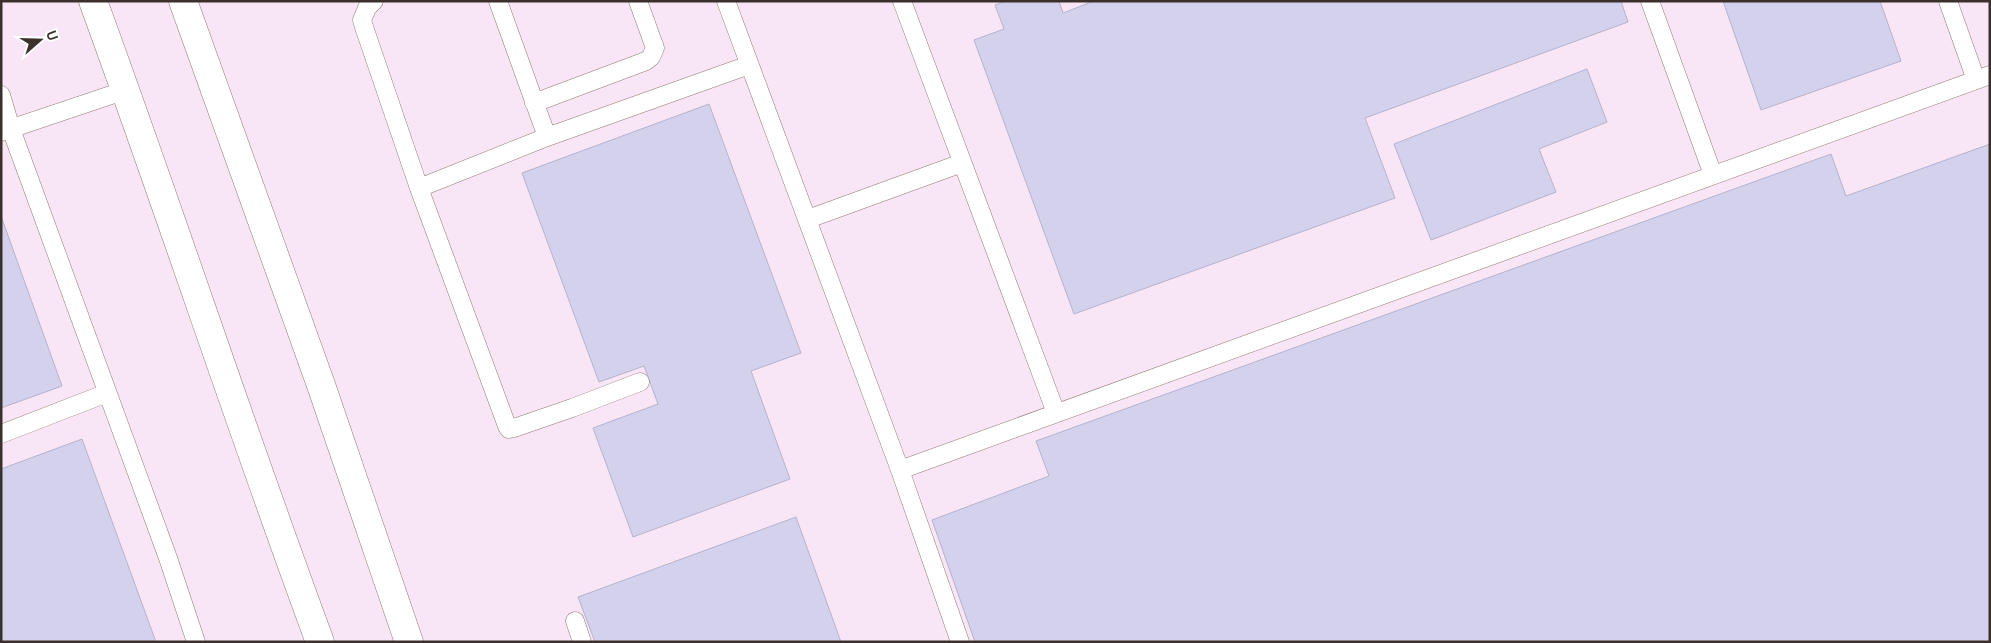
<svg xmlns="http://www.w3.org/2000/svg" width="1991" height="643" viewBox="0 0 1991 643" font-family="'Space Grotesk',sans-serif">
<rect width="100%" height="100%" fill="#fbf5f3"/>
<path fill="#f8e6f7" d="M1 1H1990V642H1Z"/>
<path fill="#d3d1eb" stroke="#b4b3cc" d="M1006 1H1059L1063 13 1094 1H1621L1628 22 1365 118 1395 198 1074 314 974 40 1004 29 995 5Z
M1723 1H1880L1901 61 1761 110Z
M1587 69 1607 122 1539 149 1556 192 1431 240 1394 144Z
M709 104 801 353 751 371 790 479 633 537 593 428 658 404 644 366 599 382 522 173Z
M1990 144V642H975L932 520 1049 476 1036 441 1831 154 1846 196Z
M1 216 62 386 1 408Z
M82 439 156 642H1V469Z
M796 517 841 642H595L578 597Z"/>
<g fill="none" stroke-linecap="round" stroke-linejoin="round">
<defs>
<path id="lane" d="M374 1 367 8 362 20 364 27 419 188 507 426 509 429 514 428 572 408 640 382
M498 1 547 137
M726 1 900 470 960 642
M902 1 1056 413
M1650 1 1713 175
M1948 1 1976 80
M1 95 11 129 168 558 196 642
M534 103 646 61 651 57 655 48 638 1
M1 132 126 90
M419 188 547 137 749 65
M808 219 962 163
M1 434 107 393
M900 470 1990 75
M575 621 582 642"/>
<path id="secondary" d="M93 1C171 214 241 429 320 642
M183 1 321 385 409 642"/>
</defs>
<use href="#lane" stroke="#937a6f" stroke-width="19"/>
<use href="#secondary" stroke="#937a6f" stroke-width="29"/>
<use href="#lane" stroke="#fff" stroke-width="18"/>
<use href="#secondary" stroke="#fff" stroke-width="28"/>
</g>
<rect width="1991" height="643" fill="none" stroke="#3b302c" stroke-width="5"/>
<g transform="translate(40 40) rotate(70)" stroke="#ffffff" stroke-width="4" paint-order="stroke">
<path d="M0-4L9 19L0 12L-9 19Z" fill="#3b302c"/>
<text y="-8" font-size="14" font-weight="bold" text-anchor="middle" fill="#3b302c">U</text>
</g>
</svg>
